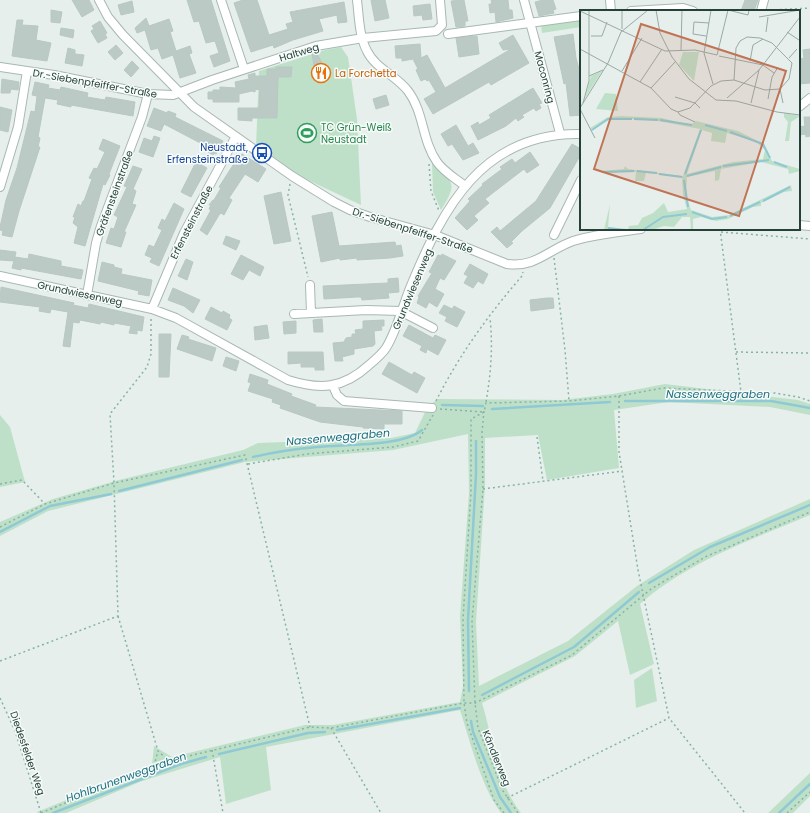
<svg xmlns="http://www.w3.org/2000/svg" width="810" height="813" viewBox="0 0 810 813" font-family="Poppins,sans-serif">
<rect width="100%" height="100%" fill="#e6efeb"/>
<path fill="#bfe0c8" d="M581 19V27L542 33 541 25Z
M341 47 348 57 357 119 361 205 297 175 256 147 259 71 325 50Z
M432 162C454 184 458 182 441 210L433 192Z
M665 384 798 400 810 404V415L770 407 669 402 614 410 619 468 547 480 538 435 485 438V485L476 622 479 686 568 641 637 586 694 550 810 499V515C751 540 689 561 640 604L654 664 630 675 618 621 575 656 482 703C494 742 495 779 521 813H501C480 784 471 744 460 710L266 747 271 790 226 804 220 757 142 781 66 813H38L37 812 152 765 154 746 172 757 305 725H333L460 702 463 686 460 617 469 493 468 434 393 450 245 462 48 511 0 536V522L53 499 119 480 243 450 258 443 391 438 415 433 428 406 438 399 562 400 613 394Z
M0 415 10 427 25 482 0 487Z
M652 668 657 701 636 708 634 680Z
M810 773V796L793 813H768Z"/>
<g fill="none" stroke-linecap="round" stroke-linejoin="round">
<path stroke="#8ec9d4" stroke-width="2.5" d="M625 401H771L810 408
M442 405 483 406
M492 409 610 402
M253 457C274 452 295 449 317 447 344 444 402 447 422 430
M119 491 242 460
M0 532 50 506 111 494
M649 583 710 547 810 505
M469 691 468 620 476 474V441
M482 695 574 647 639 592
M471 721 473 732 500 797 511 813
M337 730 460 708
M219 754 308 733 325 732
M53 813 181 764 206 757
M779 813 810 784"/>
</g>
<path fill="#bbcac4" stroke="#b8c9c2" d="M72 0H89L94 10 82 17Z
M187 0H211L230 61 214 67 210 56 219 53 215 41 206 43 199 21 194 22Z
M243 0H257L269 35 288 29 286 24 293 22 290 12 344 2 347 22 338 23 337 15 319 19 323 31 293 40 274 48 273 45 251 52 234 3Z
M371 0H385L389 18 375 21Z
M464 0 468 21H465V26L456 27 451 1Z
M491 0H508L509 10H512L513 18 496 22 495 12 490 13 489 4H492Z
M543 0H553L556 9 553 10 554 13 539 16 535 2Z
M745 0H758L754 11H741Z
M132 1 134 12 121 15 118 5Z
M430 4 432 19 423 20 422 15 414 16 413 6Z
M51 10 62 12 60 23 51 22Z
M146 18 149 26 169 19 173 31 170 32 176 51 190 46 192 53 189 54 196 73 180 78 173 55 162 59 158 48 151 50 145 30 137 33 135 28Z
M17 20H23L22 25 38 26 36 40 51 43 47 61 12 56Z
M100 21 107 33 105 34 107 38 98 43 91 31 94 29 92 26Z
M61 28 74 30 73 38 60 35Z
M573 34 576 58 579 69H581V115L570 116 566 83 564 84 554 37Z
M513 35 529 63 491 85 489 82 433 114 424 99 436 92 429 80 427 81 425 79 421 81 416 70 418 69 413 59 402 61V58H396L395 46 420 44 421 58 427 55 445 88 511 49 503 50 499 43Z
M477 36 479 54 459 57 456 38Z
M116 45 123 53 115 60 108 52Z
M68 48 75 50V54L84 55 82 66 65 63Z
M810 49V83L799 84 800 59 804 58 803 50Z
M316 52 327 72V79H316L312 53Z
M132 61 139 68 131 77 124 70Z
M276 67H292L291 77H278L277 118H252V121L238 120V108H259L260 89 255 90V92L252 91 239 94V102H213V99H208V92H213V90H220V87L236 88 235 82 249 79 248 75 255 73V76H267V69H276Z
M2 79 19 82 18 90 11 89 10 93H1Z
M35 82 49 85 48 88 60 90 61 87 88 93 87 97 105 100 106 97 135 102 133 116 71 105V107L57 104 58 100 45 98 38 137 40 138 38 147H40L19 211 12 237 2 235 3 231 0 230V227L6 200 17 168 31 111 35 112 37 96 32 95Z
M533 88 542 103 539 104 541 108 536 111 534 108 522 115 524 117 518 121 516 118 506 126 478 140 471 126 478 122 479 125 491 118 489 115Z
M386 95 389 105 376 109 373 99Z
M0 107 12 110 8 132 0 130Z
M154 108 167 113 168 111 176 114 175 117 223 141 216 154 214 153 213 155 205 150 206 146 164 124 161 131 147 126Z
M804 117H810V136L806 137Z
M456 125 468 146 473 143 479 153 463 160 452 144 448 146 441 134Z
M805 126 806 134 799 135V127Z
M154 136 160 138 153 157 139 152 144 138 152 141Z
M103 139 120 146 109 174 110 175 105 185 103 184 85 246 74 243 78 227 73 223 75 217H73L78 204 81 206 83 201H84L92 179 89 178 94 168 97 169 105 152 99 149Z
M572 144 581 149V154L550 208 522 231 511 242 513 243 507 248 491 232 497 227 500 231 536 201Z
M530 152 539 165 527 173 524 169 485 199 489 203 474 216 478 220 467 230 455 218 470 201 468 199 483 185 482 184 502 169 500 167 512 159 515 163Z
M242 154 266 169 258 182 245 174 229 198 232 200 224 215 221 213 219 215 207 235 200 230 211 210 209 209 211 205H209L213 200H214L221 188 219 187 235 162 236 163Z
M196 162 207 168 191 197 181 192Z
M133 166 142 169 133 189 136 191 132 204 136 205 124 232H126L121 247 106 243 111 228 114 229 118 217 114 215 127 187 124 186Z
M281 192 291 241 274 244 264 196Z
M174 203 184 209 159 266 150 262 152 258 145 255 149 245 154 247 162 230 158 228 162 219 165 221Z
M332 212 339 246 395 242 396 246 401 245 403 256 390 258 357 260V258L340 260V258L321 262 312 216Z
M226 236 240 241 236 250 223 244Z
M0 250 16 252 14 261 0 260Z
M29 254 61 261V266L83 270 81 279 21 268V270L12 268 15 257 28 259Z
M442 254 456 261 444 280 440 278 435 289 444 294 437 307 429 302 426 308 417 303 419 297 418 296 432 273 429 272 438 255 441 256Z
M241 255 264 267 260 276 249 270 243 280 231 274Z
M186 259 193 262 187 280 178 276Z
M102 262 114 265V267L122 269 121 274 152 280 149 296 138 294 139 291 98 281Z
M470 264 488 274 483 284 478 281 473 288 464 283 468 276 464 274Z
M398 278 399 292 388 293 389 298 362 300 361 297H357L324 299 323 286 388 283V279Z
M1 287 74 303 73 305 88 308 89 304 144 317 142 331 137 330V334L129 333 131 326 114 323V325L101 322 100 324 80 320 79 323 73 322 70 347 63 346 68 312 51 309 50 313 39 311 40 307 0 302Z
M173 288 200 300 193 313 184 306 168 300Z
M547 298H553L554 308 531 311 530 300Z
M444 305 452 309 454 306 465 312 457 327 445 321 447 317 439 313Z
M211 307 222 313 223 311 230 315 229 318 232 320 227 330 205 319Z
M322 319 323 332H314L313 320Z
M384 320V326H381L382 330 374 331 375 344 373 346 354 349V354L342 357 343 361H335L333 343 344 342 346 338 352 337V334H356L355 330 363 329V321Z
M296 321V333L284 334 283 322Z
M267 325 269 338 255 340 254 327Z
M409 325 433 338 435 335 446 340 438 355 427 349 426 353 420 350 422 346 403 336Z
M159 334H171L169 377H159Z
M182 335 189 337 188 339 216 348 212 361 177 349Z
M288 352H323L324 370H315V367H301V363L288 364Z
M226 357 239 361 236 371 223 366Z
M389 362 412 375 414 372 425 378 417 393 382 374Z
M250 374 268 380 267 384 292 394 291 396 316 405 315 407 402 411V424H384V429L363 428V427L320 422 280 408 281 405 272 402 273 399 248 391 251 383 248 382Z"/>
<g fill="none" stroke-linecap="round" stroke-linejoin="round">
<defs>
<path id="minor" d="M99 0 108 17 123 35 194 107 292 176 334 202 350 210 370 217 435 235 507 264C535 268 548 250 573 241 595 234 618 232 641 229
M221 0 244 69
M357 0C359 16 359 36 367 51 375 68 397 76 408 91 424 112 422 141 437 162 444 172 455 178 465 186
M524 0 560 133
M610 0 611 11
M631 11 683 8 693 11
M761 11 764 0
M448 34 581 16
M0 67 54 75 148 94 173 95 212 80 316 46 363 38 436 31 442 25 440 0
M799 107 810 98
M0 187 18 127 27 71
M799 225 810 226
M554 235 581 180
M0 276 152 309 176 318 288 380C320 390 343 389 369 365 375 360 382 354 386 348 397 330 402 308 410 288 443 208 482 132 581 134
M310 285 311 313
M87 295 96 243 101 226 142 117 148 94
M152 309 184 233 235 138
M294 314 366 310 400 311 433 328
M333 386 337 395 344 401 432 408"/>
</defs>
<use href="#minor" stroke="#a8b8b2" stroke-width="10"/>
<path stroke="#86b3a5" stroke-width="1.5" stroke-dasharray="2 3" stroke-linecap="butt" d="M770 10 810 8
M429 164 431 191 439 211
M290 184 288 195 308 277
M720 229 741 392
M721 232 810 239
M554 258 565 350 569 401
M736 352 810 353
M619 396V452L638 570 669 718 745 813
M436 401C459 355 489 314 522 276L523 272
M486 402C491 373 493 347 490 318
M440 409 484 412
M484 411 482 432 483 489 472 621 475 703 478 728 503 791 518 813
M537 437 543 481
M248 464 307 454 393 447 418 441 433 415
M0 484 22 480 45 504
M483 489 623 471
M0 527 45 504 114 483 245 455 310 727
M118 616 158 751 168 760
M0 661 118 616 114 483 110 414 147 367 151 354V316
M0 698 15 731 41 813
M331 728 381 813
M212 750 223 813
M154 766 158 751
M507 798 669 718
M41 813 168 761 310 727 331 728 464 703H475L572 655 651 589 705 557 810 512
M504 813 494 800 467 723 464 703 463 619 471 492V419L484 412 486 403 569 401 619 396 663 388 775 393 798 397 810 401
M787 813 810 792"/>
<use href="#minor" stroke="#fff" stroke-width="8"/>
</g>
<defs>
<symbol id="restaurant-ring" viewBox="-11 -11 22 22"><circle r="9.5" fill="#f7fbf9" stroke="#e8710a" stroke-width="1.5"/><path d="M-5-6h1v4h1v-4h1v4h1v-4h1v5L-1.5 .5V6h-2V.5L-5-1ZM5-6V6H3V1.5H1.5Q1.5-4 5-6Z" fill="#e8710a"/></symbol>
<symbol id="stadium-ring" viewBox="-11 -11 22 22"><circle r="9.5" fill="#f7fbf9" stroke="#2e9e5b" stroke-width="1.5"/><path d="M0-5a6.5 5 0 1 0 0 10a6.5 5 0 1 0 0-10ZM-3.5-1.8h7v3.6h-7Z" fill="#2e9e5b"/></symbol>
<symbol id="bus-ring" viewBox="-11 -11 22 22"><circle r="9.5" fill="#f7fbf9" stroke="#1a4fb4" stroke-width="1.5"/><path d="M-5-6H5V4H4V6H2V4H-2V6H-4V4H-5ZM-3.5-4V0h7V-4ZM-3.5 1.2v1.5H-2V1.2ZM2 1.2v1.5H3.5V1.2Z" fill="#1a4fb4"/></symbol>
</defs>
<g fill-rule="evenodd">
<use href="#restaurant-ring" x="310" y="62" width="22" height="22"/>
<use href="#stadium-ring" x="296" y="122" width="22" height="22"/>
<use href="#bus-ring" x="251" y="142" width="22" height="22"/>
</g>
<g text-anchor="middle" stroke-width="3" stroke-linejoin="round" paint-order="stroke">
<g font-size="10" fill="#24423a" stroke="#f7fbf9">
<text transform="translate(299 52) rotate(-17)" y="4">Haltweg</text>
<text transform="translate(545 77) rotate(75)" y="4">Maconring</text>
<text transform="translate(95 83) rotate(10)" y="4">Dr.-Siebenpfeiffer-Straße</text>
<text transform="translate(114 193) rotate(-70)" y="4">Gräfensteinstraße</text>
<text transform="translate(191 222) rotate(-63)" y="4">Erfensteinstraße</text>
<text transform="translate(413 230) rotate(18)" y="4">Dr.-Siebenpfeiffer-Straße</text>
<text transform="translate(412 289) rotate(-67)" y="4">Grundwiesenweg</text>
<text transform="translate(80 293) rotate(12)" y="4">Grundwiesenweg</text>
<text transform="translate(28 753) rotate(71)" y="4">Diedesfelder Weg</text>
<text transform="translate(497 758) rotate(68)" y="4">Kändlerweg</text>
</g>
<g font-size="10" fill="#c56008" stroke="#f7fbf9" text-anchor="start">
<text x="335" y="77">La Forchetta</text>
</g>
<g font-size="10" fill="#27864d" stroke="#f7fbf9" text-anchor="start">
<text x="321" y="131">TC Grün-Weiß<tspan x="321" dy="12">Neustadt</tspan></text>
</g>
<g font-size="10" fill="#164399" stroke="#f7fbf9" text-anchor="end">
<text x="248" y="151">Neustadt,<tspan x="248" dy="12">Erfensteinstraße</tspan></text>
</g>
<g font-size="11" font-style="italic" fill="#1c6f80" stroke="#f7fbf9">
<text x="718" y="398">Nassenweggraben</text>
<text transform="translate(338 437) rotate(-5)" y="4">Nassenweggraben</text>
<text transform="translate(126 777) rotate(-20)" y="4">Hohlbrunenweggraben</text>
</g>
</g>
<g transform="translate(580 10)">
<rect width="220" height="220" fill="#e6efeb"/>
<path d="M103 42H119L114 71 99 55ZM22 61 5 88 11 66ZM25 83 36 84 38 101 16 99ZM204 103 220 106 211 112 209 131H205L208 112 204 107ZM42 106 82 108 110 115 116 111 158 121 184 134 192 151 220 159V161L209 164 208 159 181 152 141 159 139 170 135 171V161L107 167 106 185 111 200 132 207 149 205 211 175 212 181 204 182 181 193V196L173 197 148 209 136 211 121 207 113 209V220H111L110 207H102L94 217 84 216 72 220H24L30 194 28 217 48 219 49 216 58 215 62 208 73 203 84 193 88 202 107 199 103 185 102 167 66 163 64 171H55L56 162 21 163V161L44 159 45 156 48 159 103 166 120 119 78 111 40 108 29 110 11 121 10 118 28 107ZM122 120 132 123 131 131 145 133 147 123 175 131 185 140 183 149 153 152 107 164Z" fill="#bfe0c8" fill-rule="evenodd"/>
<path fill="none" stroke="#8ec9d4" stroke-width="2" d="M54 109 78 110M80 110 112 115M125 115 147 121M12 120 28 109H52M150 122 183 134 190 148M194 152 207 157M143 156 189 150M57 161 77 163M23 162 54 161M79 164 102 167M105 164 121 120M107 166 141 157M104 170 108 197M183 191 210 177M112 202 132 209 147 207M150 206 180 192M28 218 43 220M63 220 83 207 107 204"/>
<path fill="none" stroke="#98aaa4" stroke-width="1" d="M42 0V19M76 0 80 23 92 47 109 69 136 90 156 91 197 102 220 105M131 0 124 43 133 74M148 0 168 5 169 0M0 1 85 41 115 40 137 45 148 0M179 7 220 0M186 22 188 7M207 22 219 30M11 26H22L27 12M126 26 113 24 114 12 129 13M0 39 71 78 91 99 98 102 110 98 131 76 141 71 154 70 185 80 200 79 209 69 212 53 192 33 180 28 167 27 160 31 156 38 154 70M101 40 102 0M139 46 183 55 194 63M209 48 217 39M170 51 173 35 183 29M42 61 62 28M9 66 23 60M60 72 82 39M71 78 95 52M200 79 203 93M95 87 115 93 120 98M147 88 179 60M188 89 192 67 198 57M3 93 9 71V0M171 93 179 60 220 7M0 98 28 53 41 22 68 0M0 99 15 128M98 102 100 105 115 112"/>
<path fill="#c07456" fill-opacity="0.15" stroke="#c07456" stroke-width="2" d="M61 14 206 61 159 206 14 159Z"/>
<rect width="220" height="220" fill="none" stroke="#24423a" stroke-width="2"/>
</g>
</svg>
